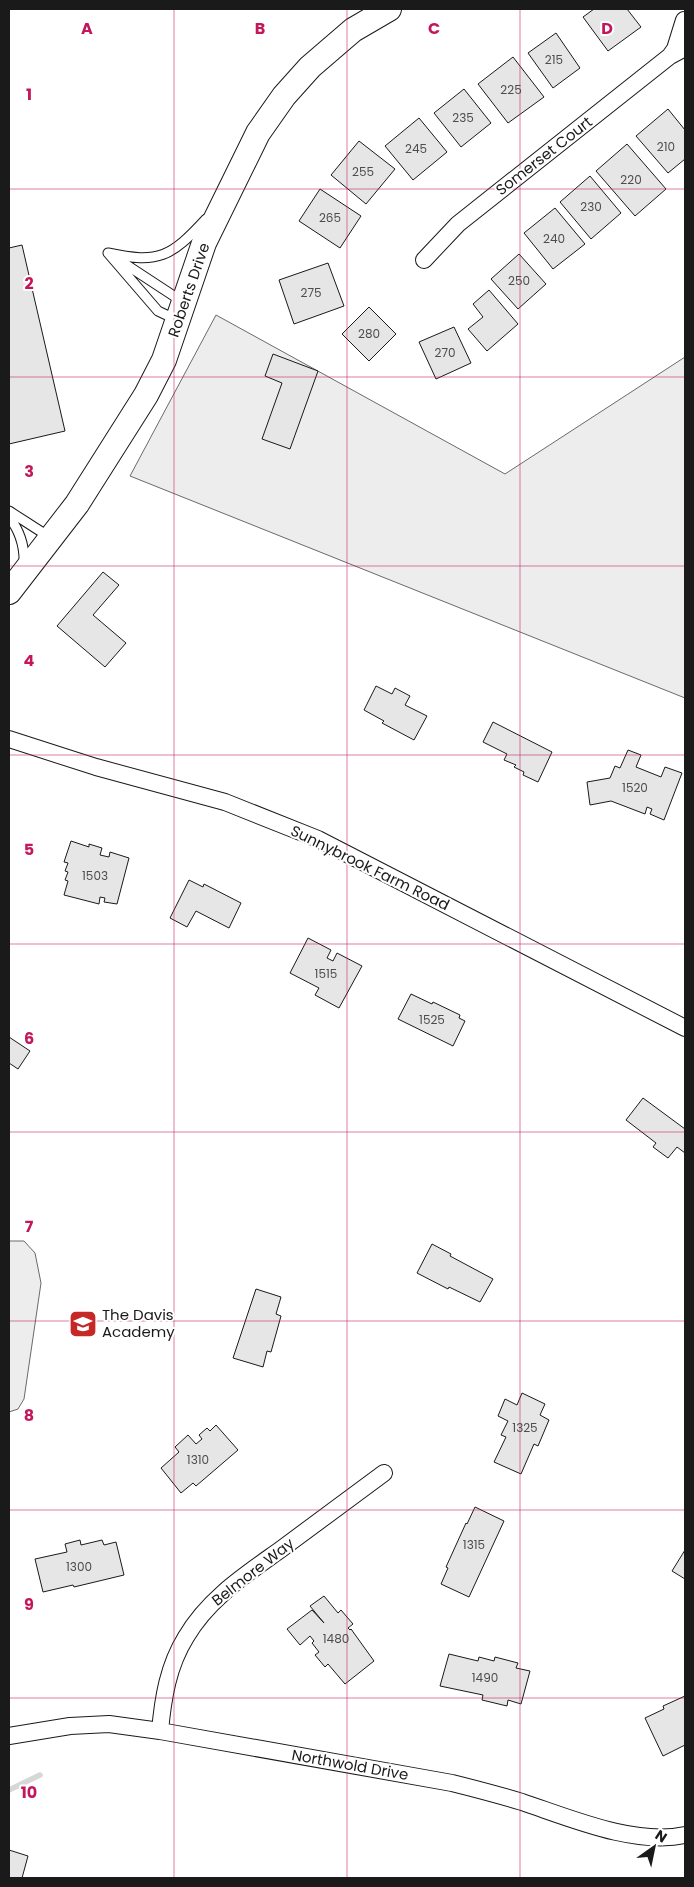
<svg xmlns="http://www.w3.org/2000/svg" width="694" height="1887" viewBox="0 0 694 1887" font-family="Poppins,sans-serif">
<rect width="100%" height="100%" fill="#fff"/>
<path fill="#ededed" stroke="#6a6a6a" d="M216 315 505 474 685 357V698L130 476Z
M9 1241H24L35 1253 41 1283 24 1399 18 1409 9 1412Z"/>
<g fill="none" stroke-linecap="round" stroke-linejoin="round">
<path stroke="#d7d7d7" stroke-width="5.5" d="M9 1790 40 1775"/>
</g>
<path fill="#e6e6e6" stroke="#1a1a1a" d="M594 9H627L641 27 608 51 583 17Z
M556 33 580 68 553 88 528 53Z
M513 57 544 97 508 123 478 84Z
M464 89 491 123 461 147 434 113Z
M668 109 685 130V159L668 173 636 136Z
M419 118 447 152 413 180 385 146Z
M359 141 395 169 366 204 331 175Z
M627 144 666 189 635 216 596 171Z
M590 176 621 213 591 239 560 202Z
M320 189 361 216 340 248 299 221Z
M555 208 585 244 553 269 524 233Z
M22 245 65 431 9 444V248Z
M519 254 546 284 518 309 491 279Z
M328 263 344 306 294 324 279 280Z
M489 290 518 324 487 351 468 329 483 317 473 304Z
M369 307 396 334 369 361 342 334Z
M454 327 471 363 436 379 419 342Z
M273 354 318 371 290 449 262 439 282 383 265 376Z
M103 572 119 585 93 615 126 643 105 667 57 626Z
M376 686 392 694 395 688 410 696 405 705 427 716 414 740 382 723 384 721 364 710Z
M493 722 552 752 538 782 523 775 524 772 514 767 516 765 504 760 507 754 483 742Z
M628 750 641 755 636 767 661 777 665 767 682 773 664 820 650 814 652 809 647 807 645 814 611 801 590 805 587 782 610 778 615 766 620 768Z
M71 841 89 847V844L102 848 100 855 109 857 110 852 129 858 117 904 104 902 105 898 100 897 99 904 64 895 68 881 65 880 68 872 65 871 68 863 64 862Z
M189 880 203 887 204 884 241 903 229 928 196 911 187 927 170 918Z
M308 938 331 950 327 958 333 961 337 953 362 966 339 1008 315 995 319 988 290 973Z
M411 994 432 1004 433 1002 460 1015 459 1018 465 1021 453 1046 398 1019Z
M9 1037 30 1051 18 1069 9 1063Z
M643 1098 685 1129V1153L677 1147 668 1158 653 1147 656 1143 626 1120Z
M432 1244 451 1254 450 1256 493 1279 480 1302 449 1287 448 1289 417 1273Z
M256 1289 281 1297 276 1314 281 1316 271 1352 267 1351 263 1367 233 1358Z
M522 1393 545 1404 540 1415 549 1420 538 1446 534 1444 521 1474 494 1462 506 1437 501 1435 508 1421 498 1416 505 1399 517 1405Z
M216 1425 238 1450 196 1486 193 1483 181 1493 161 1468 179 1452 175 1447 188 1435 196 1444 202 1439 199 1435 207 1428 210 1431Z
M475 1507 504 1521 469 1597 441 1584 448 1568 446 1567 466 1523 467 1524Z
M80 1540 81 1545 102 1540 104 1545 116 1542 124 1575 74 1587 73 1585 43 1592 35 1559 67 1552 65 1544Z
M685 1550V1579L672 1571Z
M324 1596 338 1613 341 1610 353 1624 348 1628 350 1630 351 1629 374 1661 345 1684 328 1664 325 1667 315 1655 319 1652 312 1643 314 1641 310 1636 300 1645 287 1629 312 1610 324 1623 310 1606Z
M449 1654 478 1661 479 1657 494 1661 495 1657 518 1663 516 1668 530 1671 521 1704 508 1700 507 1706 482 1700 483 1695 440 1686Z
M685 1696V1745L663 1756 645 1718 664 1709 663 1706Z
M9 1850 28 1856 22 1878H9Z"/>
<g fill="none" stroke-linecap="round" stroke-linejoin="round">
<defs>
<path id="lane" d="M108 253C159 264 171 257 206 219
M108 253 158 311 177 320
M119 260 183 302
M9 511 51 538
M9 517C20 531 25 546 24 565"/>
<path id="street" d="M670 56 675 49 684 20
M424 260 458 224 670 56 685 48
M9 739 96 767 225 802 318 839 685 1028
M160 1731C163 1698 168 1666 186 1637 208 1599 245 1575 280 1550 315 1524 349 1499 384 1473
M9 1736 70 1726 109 1724 160 1731 452 1783C476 1789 499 1795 522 1802 570 1818 635 1846 685 1835"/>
<path id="secondary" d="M9 592 77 504 146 395 164 360 204 243 258 133 284 96 310 67 353 30 389 9"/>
</defs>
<use href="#lane" stroke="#1a1a1a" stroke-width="11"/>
<use href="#street" stroke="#1a1a1a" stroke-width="18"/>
<use href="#secondary" stroke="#1a1a1a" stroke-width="26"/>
<use href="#lane" stroke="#fff" stroke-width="9"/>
<use href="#street" stroke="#fff" stroke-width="16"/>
<use href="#secondary" stroke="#fff" stroke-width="24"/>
</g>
<path fill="none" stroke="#c2185b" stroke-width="1" stroke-opacity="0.55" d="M174 9V1878M347 9V1878M520 9V1878M9 189H685M9 377H685M9 566H685M9 755H685M9 944H685M9 1132H685M9 1321H685M9 1510H685M9 1698H685"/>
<defs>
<symbol id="school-square" viewBox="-11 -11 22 22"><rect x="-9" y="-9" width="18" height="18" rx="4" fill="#c62828" stroke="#fff"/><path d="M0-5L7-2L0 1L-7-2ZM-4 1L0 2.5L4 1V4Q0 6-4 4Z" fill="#fff"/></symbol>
</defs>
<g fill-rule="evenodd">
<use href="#school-square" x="67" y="1308" width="32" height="32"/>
</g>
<g text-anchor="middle" stroke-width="4" stroke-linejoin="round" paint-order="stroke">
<g font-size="12" fill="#4d4d4d">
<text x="554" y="64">215</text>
<text x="511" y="94">225</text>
<text x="463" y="122">235</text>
<text x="666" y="151">210</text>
<text x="416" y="153">245</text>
<text x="363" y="176">255</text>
<text x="631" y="184">220</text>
<text x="591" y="211">230</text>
<text x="330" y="222">265</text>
<text x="554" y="243">240</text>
<text x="519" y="285">250</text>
<text x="311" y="297">275</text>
<text x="369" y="338">280</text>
<text x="445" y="357">270</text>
<text x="635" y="792">1520</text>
<text x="95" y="880">1503</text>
<text x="326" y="978">1515</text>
<text x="432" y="1024">1525</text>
<text x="525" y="1432">1325</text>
<text x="198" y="1464">1310</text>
<text x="474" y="1549">1315</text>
<text x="79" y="1571">1300</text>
<text x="336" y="1643">1480</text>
<text x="485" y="1682">1490</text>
</g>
<g font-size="15" fill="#1a1a1a" stroke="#fff">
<text transform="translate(544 156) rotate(-38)" y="5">Somerset Court</text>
<text transform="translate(189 290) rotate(-71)" y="5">Roberts Drive</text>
<text transform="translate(370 868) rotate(26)" y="5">Sunnybrook Farm Road</text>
<text transform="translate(253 1572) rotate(-38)" y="5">Belmore Way</text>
<text transform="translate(350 1765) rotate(10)" y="5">Northwold Drive</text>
</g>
<g font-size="15" fill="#1a1a1a" stroke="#fff" text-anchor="start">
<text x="102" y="1320">The Davis<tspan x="102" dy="17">Academy</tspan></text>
</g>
</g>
<g font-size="16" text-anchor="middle" font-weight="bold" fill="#c2185b" stroke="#fff" stroke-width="4" stroke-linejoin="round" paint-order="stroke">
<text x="87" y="34">A</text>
<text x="260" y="34">B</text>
<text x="434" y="34">C</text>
<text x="607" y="34">D</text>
<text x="29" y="100">1</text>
<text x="29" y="289">2</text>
<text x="29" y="477">3</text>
<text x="29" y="666">4</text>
<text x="29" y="855">5</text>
<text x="29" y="1044">6</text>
<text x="29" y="1232">7</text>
<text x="29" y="1421">8</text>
<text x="29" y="1610">9</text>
<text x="29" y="1798">10</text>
</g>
<rect width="694" height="1887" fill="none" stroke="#1a1a1a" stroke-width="20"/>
<g transform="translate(654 1847) rotate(33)" stroke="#ffffff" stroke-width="4" paint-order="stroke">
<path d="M0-4L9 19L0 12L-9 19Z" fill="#1a1a1a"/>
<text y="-8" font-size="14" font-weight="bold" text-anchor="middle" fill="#1a1a1a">N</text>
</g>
</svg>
